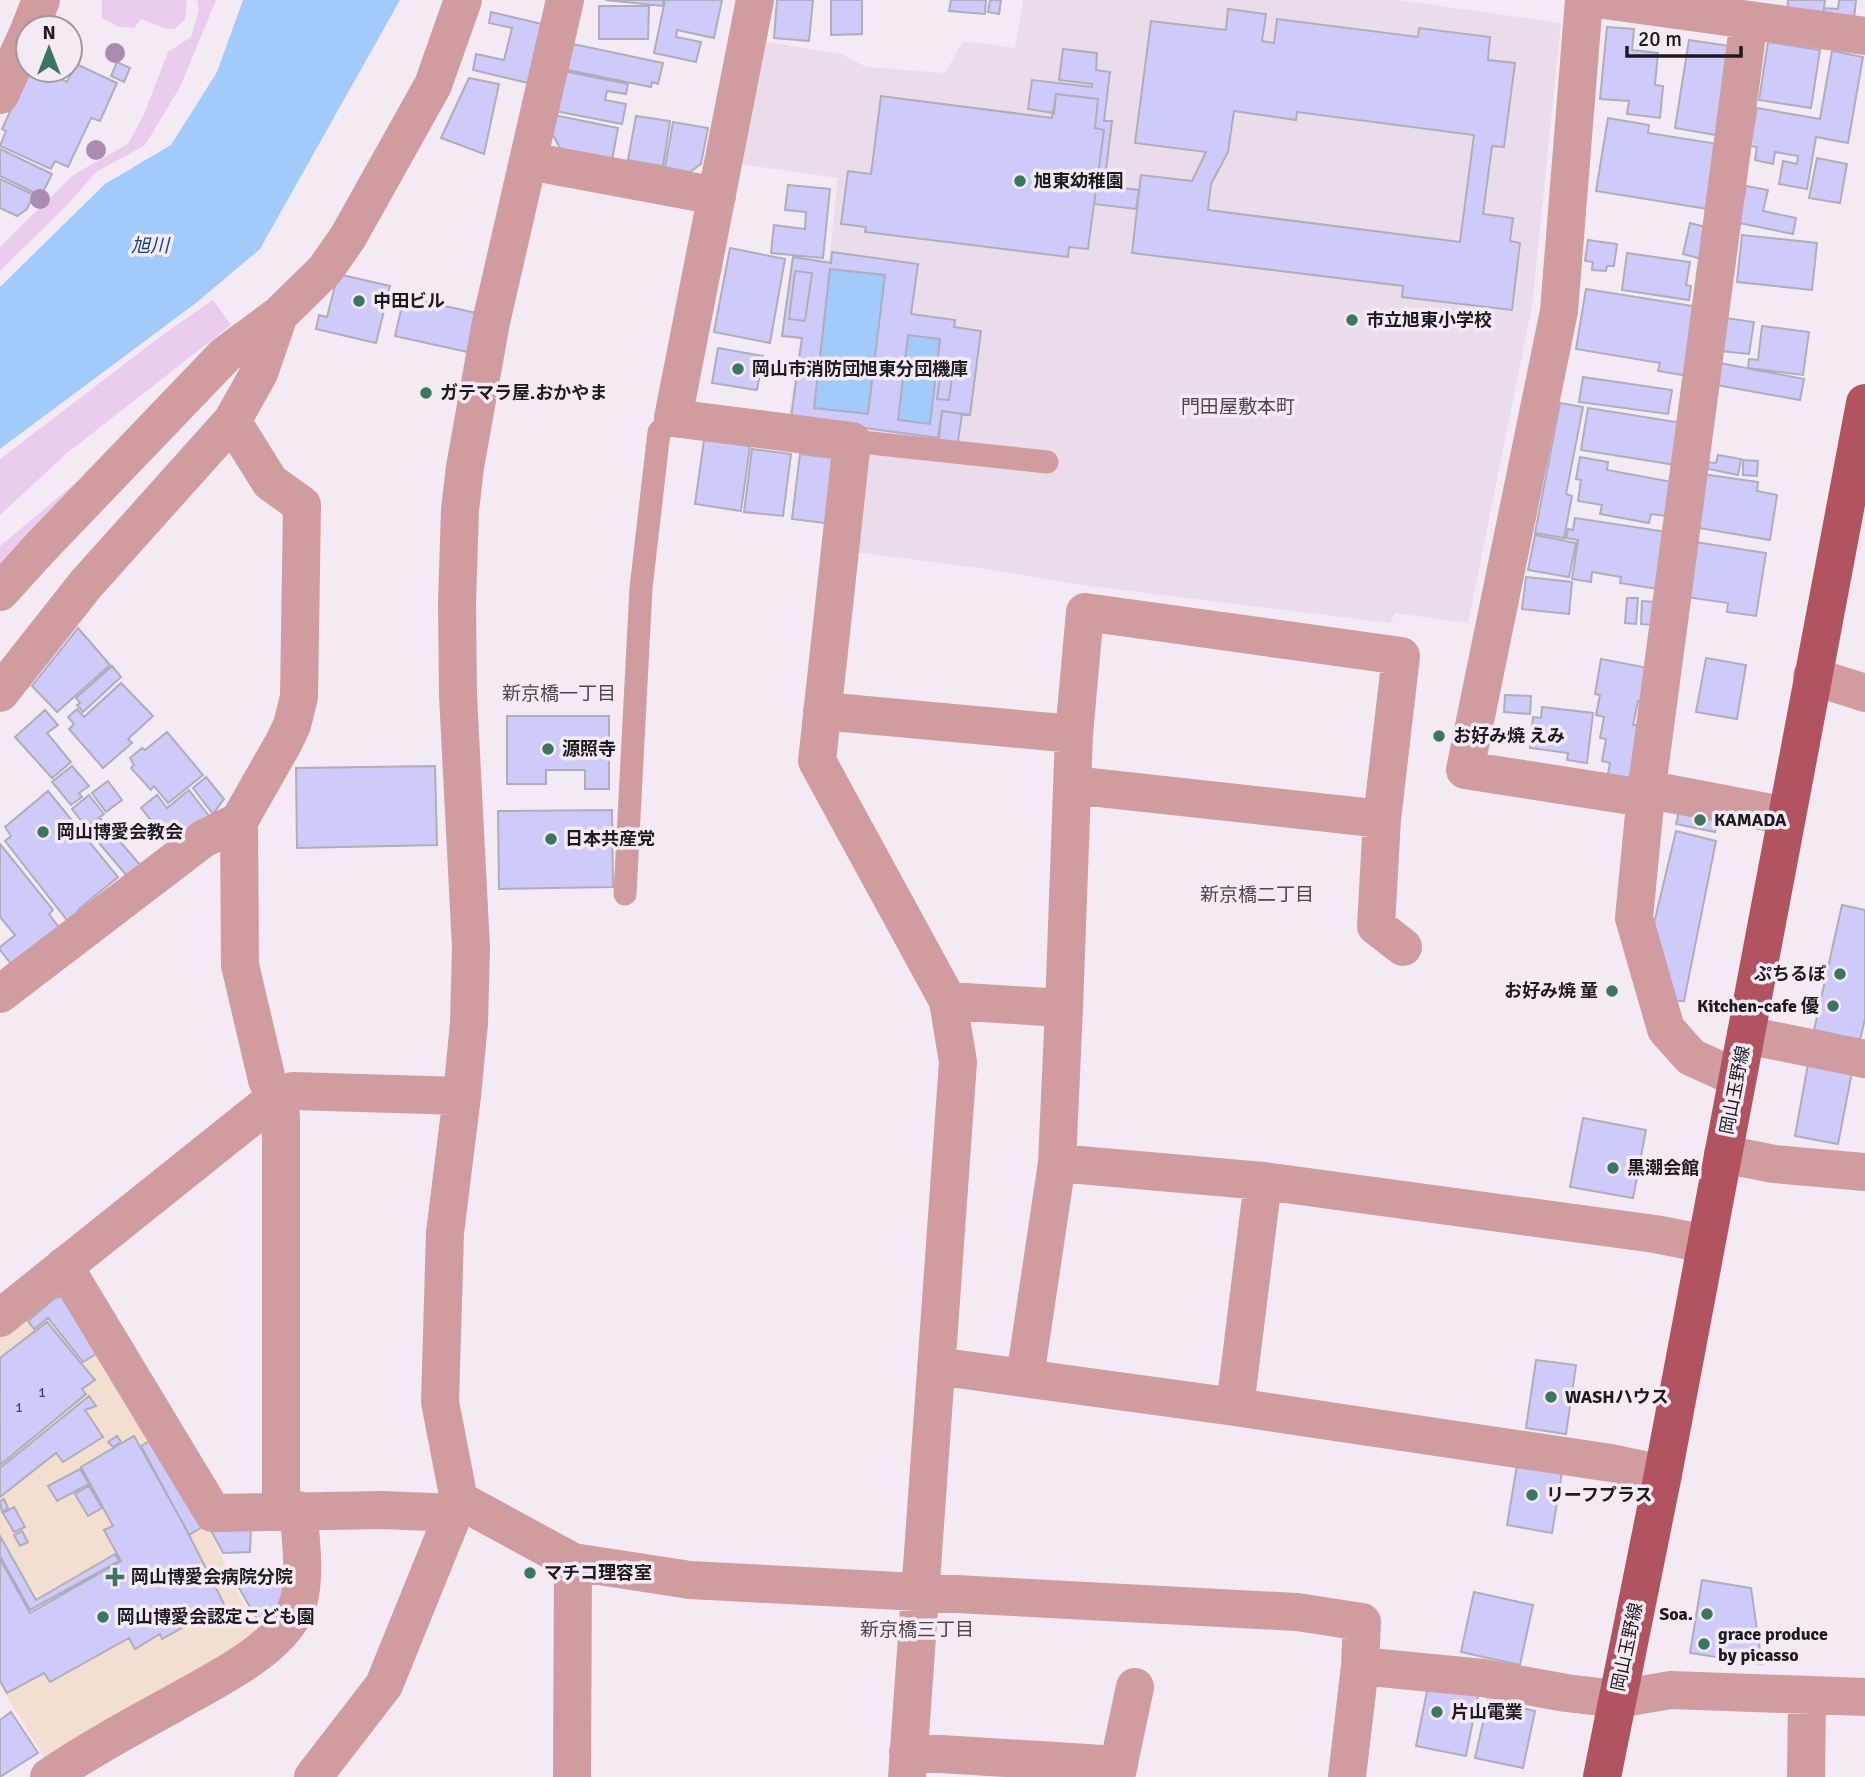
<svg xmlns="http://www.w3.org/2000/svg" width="1865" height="1777" viewBox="0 0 1865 1777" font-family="Signika,'Noto Sans JP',sans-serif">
<rect width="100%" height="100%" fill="#f3eaf4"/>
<path fill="#eadceb" d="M1023 0H1397L1561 23 1532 306 1468 623 1395 613 1390 623 1073 584 995 570 854 552 866 430 788 419 800 339 781 336 792 256 829 260 838 178 739 164 766 42 841 54 866 67 945 73 963 41 1015 48Z"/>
<path fill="#f3dfd0" d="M70 1292 205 1521 257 1633 47 1762 0 1685V1338L54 1294Z"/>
<path fill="#eaccec" d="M102 0H187L185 19 175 29 164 28 141 19 134 28 119 27 102 18Z
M197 0H216L180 87 145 145 96 172 68 204 0 271V247L73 175 128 144 144 114 168 52 191 37 199 9Z
M213 300 231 325 67 453 0 515V459L168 331Z
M97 465 0 574V546Z"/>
<path fill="#a2cafb" d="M243 0H400L260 249 196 303 0 449V287L105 184 171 145 217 72Z
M830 269 885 275 868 414 814 408Z
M908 335 940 339 930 424 898 420Z"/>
<path fill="#cecbfa" stroke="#aeaeb9" stroke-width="2" fill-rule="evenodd" d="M605 0H663V6Z
M665 0H722L714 38 677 30 676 37 701 42 696 62 654 53Z
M777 0H813L809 41 774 38Z
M831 0H862V34L831 35Z
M951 0H986L985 14 949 11Z
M990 0H1001L999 14 988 12Z
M1788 0H1825L1823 16 1787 12Z
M1839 0H1856L1854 19 1823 15 1824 8 1838 9Z
M599 6H649L648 39H599Z
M1228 9 1266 14 1262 41 1274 43 1277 19 1418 37 1419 28 1490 37 1488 60 1515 63 1504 147 1492 146 1483 214 1513 218 1510 241 1520 243 1512 310 1402 297 1403 286 1132 253 1141 175 1192 181 1206 152 1135 143 1151 21 1226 30ZM1234 111 1296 120 1297 112 1474 135 1460 242 1208 210 1211 184 1228 152Z
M491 12 542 24 528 83 473 70 476 54 504 60 512 28 489 23Z
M1607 27 1634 29 1632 50 1658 53 1655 85 1663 86 1660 118 1627 114 1629 101 1600 99Z
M1689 40 1730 46 1716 135 1675 128Z
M1768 42 1820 50 1811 108 1759 100Z
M568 43 663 63 658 84 652 82 651 87 563 69Z
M1063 49 1097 53 1096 70 1110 72 1104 121H1112L1104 186 1139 190 1136 209 1094 204 1104 130 1095 128 1098 99 1056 94 1054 113 1028 109 1032 80 1092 87V84L1059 80Z
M1832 51 1863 57 1848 143 1816 137 1807 189 1779 184 1783 161 1797 164 1798 156 1775 152 1773 164 1755 160 1757 147 1750 146 1757 108 1820 119Z
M117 62 130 68 124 82 111 76Z
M76 64 117 83 100 121 91 118 68 167 55 161 51 169 0 146 6 131 2 129 29 70H41L67 82Z
M563 71 628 84 626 94 607 91 605 100 626 104 622 124 555 111Z
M469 78 499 84 484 154 441 138Z
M1056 94 1098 99 1095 128 1104 130 1088 249 1069 247 1068 257 865 232 866 227 841 224 848 171 871 174 881 96 1052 118Z
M554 115 618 128 612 160 561 150 551 131Z
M636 116 670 121 663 166 628 160Z
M1608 118 1649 125 1648 133 1718 144 1708 209 1596 191Z
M673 122 708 128 701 164 690 172 665 167Z
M0 149 52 174 41 196 0 176Z
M1817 158 1847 164 1840 203 1809 198Z
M0 179 34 195 27 209 17 216 0 208Z
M788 185 830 189 823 258 771 253 774 225 805 229 806 212 785 210Z
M1746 186 1768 190 1763 211 1796 218 1793 234 1739 223Z
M1690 223 1709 228 1702 259 1683 254Z
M1742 235 1817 243 1812 290 1737 282Z
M1588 240 1617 244 1614 266H1607L1606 271 1592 270 1593 262 1585 261Z
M730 248 785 259 770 343 714 332Z
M832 252 918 264 911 314 955 320 954 327 981 331 970 415 942 411 939 438 791 418 802 338 782 336 793 257 831 263ZM830 269 885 275 868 414 814 408ZM795 271 812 273 805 321 789 319ZM908 335 940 339 930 424 898 420ZM941 370 953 371 949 400 937 399Z
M1627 253 1690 262 1686 285 1691 286 1689 300 1622 290Z
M795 271 812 273 805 321 789 319Z
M338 274 390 286 376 343 316 329 319 315 327 317Z
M1586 289 1699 307 1689 376 1658 371 1660 363 1576 349Z
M404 297 481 314 472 353 395 336Z
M1725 318 1754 322 1749 354 1721 351Z
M1762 326 1809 332 1803 375 1748 368 1749 359 1758 360Z
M718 348 763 356 757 390 712 383Z
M1720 363 1804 379 1800 400 1716 385Z
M941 370 953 371 949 400 937 399Z
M1583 377 1672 390 1668 414 1579 402Z
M1560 403 1583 407 1566 494 1572 496 1564 538 1535 533Z
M1588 408 1682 423 1676 465 1581 450Z
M942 411 962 414 957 448 937 445Z
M704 440 750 446 741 511 695 504Z
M752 449 791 454 783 516 744 512Z
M800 454 841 459 832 524 792 519Z
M1718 455 1741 459 1738 475 1704 468 1705 462 1716 463Z
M1580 457 1608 462 1607 470 1672 482 1666 516 1651 514 1649 523 1600 514 1602 505 1578 501 1581 480 1576 479Z
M1743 460 1758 461 1757 476 1743 475Z
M1702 474 1758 482 1757 491 1777 495 1770 540 1693 527Z
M1575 518 1667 532 1658 589 1620 583 1621 577 1592 572 1591 582 1572 579 1578 540 1566 538 1568 529 1573 530Z
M1535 535 1576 543 1569 577 1528 570Z
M1695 542 1766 553 1756 616 1727 612 1728 603 1686 597Z
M1526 577 1572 582 1569 614 1522 609Z
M1627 598H1638L1636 624 1625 623Z
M1642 601 1654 602V625L1641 624Z
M78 628 110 665 57 712 32 686Z
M1706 658 1746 665 1737 719 1696 712Z
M1601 659 1648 668 1642 702 1638 701 1633 725H1639L1629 782 1607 779 1610 763 1602 761 1606 739 1600 738 1604 717 1596 715 1600 695 1595 694Z
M112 666 121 677 83 712 77 705 80 703 76 698Z
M121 683 153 716 128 739 132 743 103 768 69 729 74 724 68 717 77 709 84 717Z
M1505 695 1531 696 1530 714 1504 712Z
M1542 707 1593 713 1587 763 1567 760 1568 753 1530 748 1533 717 1541 718Z
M45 710 58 725 47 733 71 762 52 778 15 737Z
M507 716H609V789H585V770H546V784H507Z
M167 732 203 775 168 803 154 786 151 790 131 768 134 765 130 758 142 748 145 750Z
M72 766 89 786 79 793 82 797 71 805 52 782Z
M435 766 437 845 297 848 296 768Z
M206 777 224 799 213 814 193 788Z
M108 781 122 800 106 812 92 793Z
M189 790 209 816 171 845 141 808 157 795 167 808Z
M48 791 118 877 79 909 70 924 5 841 11 836 5 827Z
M89 795 104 814 86 827 72 809Z
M1680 807 1719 815 1715 832 1676 824Z
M612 810 613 887 499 889 498 811Z
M101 819 140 865 127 876 88 830Z
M1676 831 1716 841 1684 1001H1669L1652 932Z
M0 844 53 910 49 914 59 927 12 965 0 950V947L15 935 0 917Z
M1842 905 1865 910V1019L1860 1040 1814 1030Z
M1808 1064 1852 1072 1838 1144 1795 1136Z
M1583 1118 1646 1130 1633 1198 1570 1187Z
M66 1295 99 1352 83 1362 48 1318 34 1329 28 1321 55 1298Z
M47 1322 95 1380 82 1389 86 1394 0 1465V1358Z
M1536 1360 1576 1365 1566 1434 1526 1428Z
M89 1396 96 1406 85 1410 103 1437 63 1462 56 1453 0 1497V1468Z
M117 1436 121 1442 113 1447 108 1442Z
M134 1436 184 1525 224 1604 162 1639 160 1634 135 1649 129 1638 50 1682 44 1673 7 1693 0 1681V1559L30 1613 121 1561 104 1530 113 1526 81 1467Z
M151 1440 202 1527 189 1535 141 1446Z
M1517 1465 1562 1472 1552 1533 1507 1525Z
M80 1469 89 1484 57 1501 48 1486Z
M89 1486 102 1508 88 1516 75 1494Z
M4 1499 8 1508 2 1512 0 1501Z
M14 1507 25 1527 14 1532 3 1513Z
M208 1525H251L250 1552 223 1553Z
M22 1531 28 1542 20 1546 14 1535Z
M0 1536 36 1600 115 1554 119 1561 30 1610 0 1556Z
M1702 1580 1751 1588 1762 1664 1690 1653Z
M282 1581 284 1600 260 1624 236 1583Z
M1474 1592 1533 1605 1520 1665 1461 1652Z
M1428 1686 1478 1695 1466 1756 1416 1746Z
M1488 1700 1535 1711 1523 1768 1475 1758Z
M11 1712 38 1753 0 1777V1720Z"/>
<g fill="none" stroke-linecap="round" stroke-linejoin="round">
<path stroke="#d19ca0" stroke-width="23" d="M852 441 1047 462
M625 894 641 588 659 432 673 418"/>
<path stroke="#d19ca0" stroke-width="38" d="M755 0 673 418 852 441 817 761 948 1001 958 1062 907 1777
M1584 0 1559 311 1465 770 1625 795 1666 793 1787 816
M1604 0 1865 36
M30 28 41 0
M0 95 28 33
M529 161 717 196
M232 421 270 482 302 505 299 697 292 725 284 742 239 821 240 965 267 1080 275 1098 281 1116V1510
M0 592 40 548 225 355 279 315 325 270 348 237 433 85 463 0
M1812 676 1865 693
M0 693 86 584 232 421 259 373 279 315
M822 711 1074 734
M1072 785 1382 819
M0 994 203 839 239 821
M948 1001 1064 1008 1057 1163 1025 1377
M1064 1008 1074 734 1085 612 1401 656 1382 819 1376 926 1403 947
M1746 1035 1865 1059
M1737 1078 1691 1057 1666 1029 1634 918 1646 794 1749 20
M1723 1154 1774 1164 1865 1172
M1057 1163 1263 1181 1655 1234 1706 1244
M64 1266 213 1513 383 1510 454 1513
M0 1318 275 1098 293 1091 462 1096
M936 1366 1235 1407 1611 1463 1663 1474
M1235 1407 1263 1181
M459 1500 573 1562 690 1580 1297 1612 1362 1622 1360 1666 1347 1777
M1360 1666 1483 1678 1566 1693 1617 1699 1671 1690 1865 1697
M908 1752 1119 1765
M49 1777C89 1750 131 1727 173 1704 211 1682 276 1652 295 1611 307 1586 301 1537 298 1510
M313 1777 384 1685 459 1500 440 1402 445 1233 462 1096 469 1023 471 948 458 695 457 603 460 510 465 467 491 322 565 0
M572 1777 573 1562
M1116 1777 1135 1687
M1806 1777 1807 1695"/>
<path stroke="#b15460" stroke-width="38" d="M1602 1777 1663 1474 1865 403"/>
</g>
<g fill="#ac8bb0">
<circle cx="115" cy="53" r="10"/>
<circle cx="96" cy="150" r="10"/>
<circle cx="40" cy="199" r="10"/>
</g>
<g fill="#3b7660" stroke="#f3eaf4" stroke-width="2.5">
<circle cx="1020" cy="181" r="7"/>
<circle cx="359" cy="301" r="7"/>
<circle cx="1352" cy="320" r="7"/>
<circle cx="738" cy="369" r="7"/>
<circle cx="426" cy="393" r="7"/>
<circle cx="1439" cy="736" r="7"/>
<circle cx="548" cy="749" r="7"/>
<circle cx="1700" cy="820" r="7"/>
<circle cx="43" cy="832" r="7"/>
<circle cx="551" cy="839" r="7"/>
<circle cx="1840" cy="974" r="7"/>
<circle cx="1612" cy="991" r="7"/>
<circle cx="1833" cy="1006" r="7"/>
<circle cx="1613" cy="1168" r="7"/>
<circle cx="1551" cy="1397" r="7"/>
<circle cx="1532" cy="1495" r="7"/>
<circle cx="530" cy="1573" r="7"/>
<path d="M111.5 1566.5h7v7h7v7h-7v7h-7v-7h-7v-7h7z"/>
<circle cx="1707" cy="1614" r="7"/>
<circle cx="103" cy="1617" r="7"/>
<circle cx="1704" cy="1644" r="7"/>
<circle cx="1437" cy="1712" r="7"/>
</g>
<g text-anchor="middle" stroke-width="7" stroke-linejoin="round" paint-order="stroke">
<g font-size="14" fill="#4a4755">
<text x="42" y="1397">1</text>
<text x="19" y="1412">1</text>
</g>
<g font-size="18" font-weight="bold" fill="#1e1b1e" stroke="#f3eaf4" text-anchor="start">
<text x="1034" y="187">旭東幼稚園</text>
<text x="373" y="307">中田ビル</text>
<text x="1366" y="326">市立旭東小学校</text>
<text x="752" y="375">岡山市消防団旭東分団機庫</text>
<text x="440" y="399">ガテマラ屋.おかやま</text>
<text x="1453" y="742">お好み焼 えみ</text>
<text x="562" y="755">源照寺</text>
<text x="1714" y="826">KAMADA</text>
<text x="57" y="838">岡山博愛会教会</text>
<text x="565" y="845">日本共産党</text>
<text x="1826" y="980" text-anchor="end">ぷちるぽ</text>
<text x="1598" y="997" text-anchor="end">お好み焼 童</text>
<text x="1819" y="1012" text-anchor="end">Kitchen-cafe 優</text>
<text x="1627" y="1174">黒潮会館</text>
<text x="1565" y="1403">WASHハウス</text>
<text x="1546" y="1501">リーフプラス</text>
<text x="544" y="1579">マチコ理容室</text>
<text x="131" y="1583">岡山博愛会病院分院</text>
<text x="1693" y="1620" text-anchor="end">Soa.</text>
<text x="117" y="1623">岡山博愛会認定こども園</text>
<text x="1718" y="1640">grace produce<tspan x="1718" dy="21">by picasso</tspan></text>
<text x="1451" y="1718">片山電業</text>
</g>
<g font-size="18" fill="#1e1b1e" stroke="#f3eaf4">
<text transform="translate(1735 1090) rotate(-79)" y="6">岡山玉野線</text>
<text transform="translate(1627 1647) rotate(-78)" y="6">岡山玉野線</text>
</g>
<g font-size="19" font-style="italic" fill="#104680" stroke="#f3eaf4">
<text x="150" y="252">旭川</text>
</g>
<g font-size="19" fill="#4e474f" stroke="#f3eaf4">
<text x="1238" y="413">門田屋敷本町</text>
<text x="559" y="700">新京橋一丁目</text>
<text x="1257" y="901">新京橋二丁目</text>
<text x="917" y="1636">新京橋三丁目</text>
</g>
</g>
<g transform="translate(49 49)"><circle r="33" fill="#f3eaf4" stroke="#9e979e" stroke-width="2"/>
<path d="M0-5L12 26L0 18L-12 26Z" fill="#3b7660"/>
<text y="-10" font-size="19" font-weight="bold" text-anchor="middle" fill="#1e1b1e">N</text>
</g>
<path d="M1627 46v10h114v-10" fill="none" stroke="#1e1b1e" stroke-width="3.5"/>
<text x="1638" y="46" font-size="21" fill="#1e1b1e" stroke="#f3eaf4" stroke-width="5" paint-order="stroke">20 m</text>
</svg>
